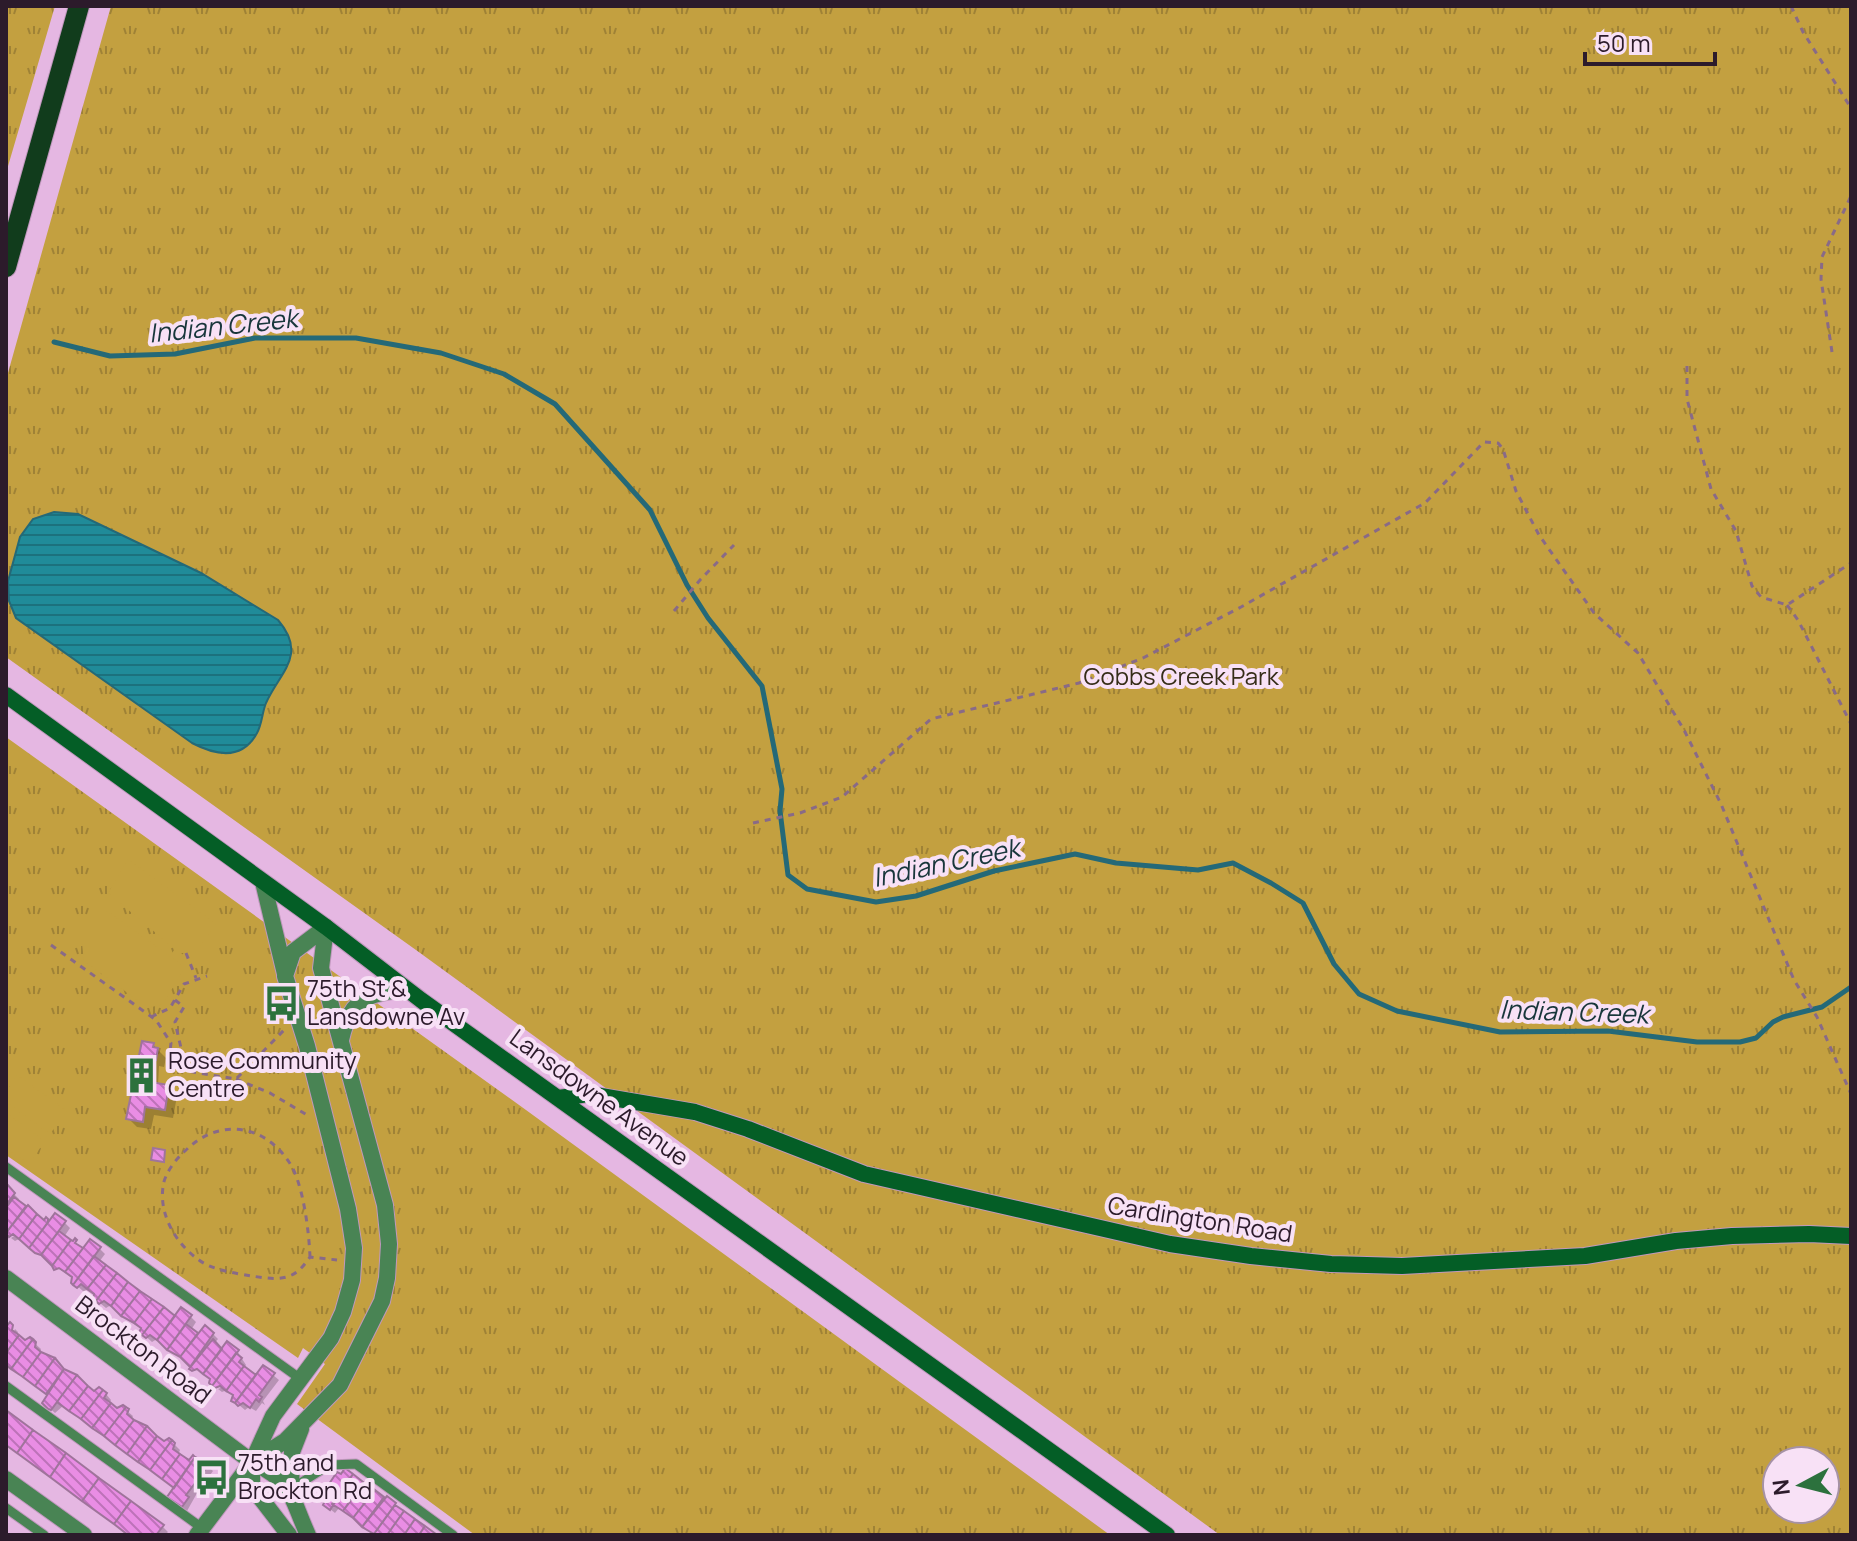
<svg xmlns="http://www.w3.org/2000/svg" width="1857" height="1541" viewBox="0 0 1857 1541" font-family="Manrope,sans-serif">
<defs>
<pattern id="park-tufts" width="24" height="20" patternUnits="userSpaceOnUse" patternTransform="scale(2)"><rect width="24" height="20" fill="#c3a040"/><path d="M3 7l-1-3M5 7V3M7 7l1-3M15 17l-1-3M17 17v-4M19 17l1-3" fill="none" stroke="#9f8236"/></pattern>
<pattern id="water-rules" width="6" height="5" patternUnits="userSpaceOnUse" patternTransform="scale(2)"><rect width="6" height="5" fill="#208b99"/><path d="M0 2.5h6" fill="none" stroke="#1c717d"/></pattern>
<pattern id="building-back-hatch" width="6" height="6" patternUnits="userSpaceOnUse" patternTransform="scale(2)"><rect width="6" height="6" fill="#e98de4"/><path d="M-1 5l2 2M0 0l6 6M5-1l2 2" fill="none" stroke="#bd72b9"/></pattern>
</defs>
<rect width="100%" height="100%" fill="#e5b7e2"/>
<path fill="url(#park-tufts)" fill-rule="evenodd" d="M6 6H55L6 173Z
M111 6H1851V1535H1220L416 950 6 657V380ZM1777 1461H1825V1509H1777Z
M6 737 526 1110 1110 1535H475L297 1404 325 1364 303 1348 298 1358 6 1155Z"/>
<path fill="#c3a040" d="M128 859 216 924 195 953H182L176 959 171 954 175 949 108 893Z
M107 911 185 967 163 1004 148 1008 84 961 82 943Z
M17 1075 67 1111 50 1134 6 1102V1091Z
M6 1113 45 1141 29 1164 6 1148Z"/>
<path fill="url(#water-rules)" stroke="#246978" stroke-width="2" d="M54 512 78 514 201 573 278 620C308 655 280 672 266 703 262 713 262 724 257 733 242 761 215 755 192 743L16 618 9 601 8 581 20 537 33 519Z"/>
<path fill="#0003" d="M153 1045 166 1058 164 1067 159 1066 158 1085 168 1087 177 1096 173 1118 154 1115 151 1129 137 1127 128 1118Z
M6 1186 19 1199 17 1202 48 1225 55 1216 65 1223 70 1228 64 1237 83 1251 100 1249 105 1254 99 1262 175 1319 182 1310 191 1317 196 1322 191 1330 198 1335 213 1334 218 1339 213 1345 222 1352 237 1351 246 1365 244 1368 257 1377 273 1375 279 1380 263 1401 265 1405 262 1403 256 1411 249 1407 245 1410 233 1400 234 1396 227 1390 222 1392 218 1389 230 1384 212 1380 157 1339 152 1342 141 1332 142 1329 129 1321 111 1305 106 1308 95 1299 96 1295 88 1288 84 1292 73 1282V1279L19 1239 15 1241 11 1238 22 1231 8 1235 6 1233Z
M7 1322 11 1326V1340L15 1329 18 1332 17 1336 25 1343 32 1341 41 1349 40 1352 71 1377 73 1374 94 1394H106L111 1400 109 1404 117 1410 127 1411 133 1416 131 1420 163 1444H174L180 1450 178 1455 190 1463 208 1466 213 1471 203 1485 205 1487 201 1486 187 1511 175 1502 176 1488 63 1406 55 1413 44 1403 49 1396 6 1364Z
M6 1412 162 1526 168 1532 165 1535H130L6 1444Z
M362 1483 395 1505 434 1535H377L339 1508 335 1513 325 1505Z"/>
<g fill="none" stroke-linecap="round" stroke-linejoin="round">
<path stroke="#246978" stroke-width="5" d="M54 342 110 356 175 354 255 338H356L441 353 504 374 555 404 650 510 687 585 708 618 762 686 782 789 780 811 788 875 807 889 876 902 916 896 994 871 1075 854 1116 863 1198 870 1233 863 1271 883 1303 903 1334 964 1359 994 1397 1011 1500 1032 1608 1031 1697 1042H1740L1756 1038 1773 1022 1783 1017 1822 1007 1851 987"/>
</g>
<path fill="url(#building-back-hatch)" stroke="#9f749b" stroke-width="2" d="M142 1041 154 1043 153 1047 158 1048 156 1060 151 1059 150 1082 169 1085 165 1110 145 1107 143 1122 126 1119Z
M153 1148 165 1150 164 1162 151 1160Z
M6 1183 15 1193 6 1205Z
M14 1197 26 1206 6 1233V1208Z
M28 1205 37 1214 19 1239 13 1234 9 1237 6 1233Z
M55 1213 66 1221 41 1255 35 1253 29 1248Z
M37 1214 44 1220 46 1217 48 1219V1222L29 1248 19 1239Z
M59 1231 71 1240 52 1266 41 1255Z
M75 1238 77 1240 75 1243 83 1248 65 1272 59 1268 54 1270 52 1266 71 1240 73 1241Z
M90 1239 101 1247 73 1285 71 1283 72 1277 65 1272Z
M94 1256 106 1265 87 1289 81 1284 77 1288 73 1285Z
M106 1265 117 1273 96 1301 93 1299 94 1294 87 1289Z
M117 1273 128 1282 111 1306 104 1301 99 1304 96 1301Z
M128 1282 140 1291 121 1316 111 1306Z
M140 1291 152 1299 134 1323 121 1316Z
M152 1299 164 1307 142 1335 139 1333 141 1328 134 1323Z
M164 1307 175 1316 157 1340 150 1335 146 1338 142 1335Z
M181 1307 192 1315 167 1350 157 1340Z
M10 1322 13 1325 12 1330 19 1335 6 1353V1327Z
M186 1324 198 1333 180 1357 167 1350Z
M205 1325 214 1333 190 1367 180 1357Z
M19 1335 25 1340 30 1337 33 1339 11 1369 6 1365V1353Z
M33 1339 36 1342 35 1347 41 1352 23 1377 11 1369Z
M213 1339 222 1349 203 1374 197 1369 192 1371 189 1369Z
M227 1341 239 1350 212 1386 209 1383 210 1379 203 1374Z
M41 1352 55 1358 35 1386 23 1377Z
M236 1353 242 1358 239 1362 244 1366 226 1391 220 1386 215 1388 212 1386Z
M55 1358 64 1369 46 1394 35 1386Z
M263 1365 275 1373 259 1395 262 1397 259 1402 256 1399 250 1408 243 1403 238 1406 235 1403Z
M244 1366 256 1375 235 1403 231 1401 233 1395 226 1391Z
M64 1369 77 1375 51 1410 48 1409 42 1403Z
M77 1375 88 1386 69 1411 57 1402Z
M88 1386 94 1391 99 1387 103 1390 81 1419 69 1411Z
M103 1390 107 1393 104 1398 111 1403 92 1428 81 1419Z
M111 1403 117 1408 123 1405 126 1407 104 1436 92 1428Z
M126 1407 129 1409 127 1414 134 1420 115 1445 104 1436Z
M6 1410 33 1430 17 1453 6 1445Z
M134 1420 147 1426 127 1454 115 1445Z
M147 1426 157 1436 138 1462 127 1454Z
M33 1430 66 1453 50 1477 17 1453Z
M157 1436 164 1441 169 1438 172 1440 150 1470 138 1462Z
M172 1440 175 1443 173 1449 180 1454 162 1479 150 1470Z
M66 1453 99 1478 82 1501 50 1477Z
M180 1454 189 1460 193 1455 195 1457 174 1488 162 1479Z
M195 1457 209 1464 199 1479 201 1481 198 1484 196 1482 186 1495 189 1497 182 1507 167 1497Z
M345 1468 353 1474 330 1510 323 1505 325 1501 321 1496 337 1472 341 1474Z
M353 1474 363 1482 343 1511 332 1504Z
M99 1478 131 1501 114 1524 82 1501Z
M364 1483 375 1490 353 1518 343 1511Z
M375 1490 384 1497 362 1527 353 1518Z
M387 1496 396 1503 374 1534 362 1527Z
M131 1501 164 1525 156 1535H128L114 1524Z
M395 1505 404 1511 387 1535H376L374 1534Z
M404 1511 415 1519 404 1535H387Z
M415 1519 425 1526 419 1535H404Z
M425 1526 436 1534 435 1535H419Z"/>
<g fill="none" stroke-linecap="round" stroke-linejoin="round">
<defs>
<path id="lane" d="M6 1167 302 1380
M6 1386 202 1528
M291 1489 329 1465 356 1464 453 1535
M6 1508 44 1535"/>
<path id="street" d="M263 882 285 974
M341 1040C350 998 367 994 406 989
M6 1278 252 1462C294 1482 290 1496 308 1535
M253 1461 285 1441 340 1385 382 1301 387 1278 389 1244 385 1205 321 968 326 927
M252 1462V1487L289 1535
M6 1479 84 1535
M291 1489 292 1452 301 1429
M197 1535 252 1462 273 1416 331 1338 343 1312 352 1280 354 1248 348 1209 307 1046 285 976 293 952 326 927"/>
<path id="secondary" d="M6 695 326 927 421 1000 1167 1535
M558 1098 589 1094 695 1112 748 1129 864 1174 1170 1244 1251 1256 1331 1264 1402 1266 1585 1256 1676 1241 1732 1236 1809 1234 1851 1236"/>
<path id="primary" d="M6 267 79 6"/>
</defs>
<use href="#lane" stroke="#c098bd" stroke-width="11"/>
<use href="#street" stroke="#c098bd" stroke-width="18"/>
<use href="#secondary" stroke="#c098bd" stroke-width="18"/>
<use href="#primary" stroke="#c098bd" stroke-width="22"/>
<path stroke="#896a87" stroke-width="3" stroke-dasharray="6 6" stroke-linecap="butt" d="M1791 6 1803 32 1851 108
M1832 352 1821 279 1822 257 1851 196
M1687 366V399L1711 489 1736 531 1752 586 1761 597 1787 605 1851 563
M1787 605 1798 620 1851 724
M674 611 700 580 734 545
M753 823 800 813 842 797 931 719 1079 683 1143 658 1241 607 1425 503 1484 442 1498 443 1503 449 1516 491 1539 535 1594 613 1638 653 1684 730 1721 804 1794 980 1817 1017 1851 1094
M51 945 156 1020 171 1043 168 1068 236 1079 285 1029
M186 953 196 978
M175 1000 184 1007 175 1022 181 1048 180 1070
M151 1017 170 1008 184 984 207 976
M236 1079 270 1093 307 1115
M310 1257C309 1231 303 1182 289 1162 263 1123 218 1118 185 1151 176 1159 164 1174 163 1187 159 1215 176 1244 199 1260 212 1270 235 1273 251 1276 267 1278 285 1282 298 1271 303 1267 307 1261 310 1257L337 1260"/>
<use href="#lane" stroke="#498454" stroke-width="9"/>
<use href="#street" stroke="#498454" stroke-width="16"/>
<use href="#secondary" stroke="#045e26" stroke-width="16"/>
<use href="#primary" stroke="#113c1c" stroke-width="20"/>
</g>
<defs>
<symbol id="bus-bare" viewBox="-9 -9 18 18"><path d="M-5-6H5V4H4V6H2V4H-2V6H-4V4H-5ZM-3.5-4V0h7V-4ZM-3.5 1.2v1.5H-2V1.2ZM2 1.2v1.5H3.5V1.2Z" fill="#2c713d" stroke="#f8e1f6" stroke-width="2.5" paint-order="stroke"/></symbol>
<symbol id="building-bare" viewBox="-9 -9 18 18"><path d="M-4-6H4V6H1V3H-1V6H-4ZM-2.5-4.3h1.7v1.8h-1.7ZM.8-4.3h1.7v1.8H.8ZM-2.5-1h1.7V.8h-1.7ZM.8-1h1.7V.8H.8Z" fill="#2c713d" stroke="#f8e1f6" stroke-width="2.5" paint-order="stroke"/></symbol>
</defs>
<g fill-rule="evenodd">
<use href="#bus-bare" x="256" y="978" width="51" height="51"/>
<use href="#building-bare" x="116" y="1050" width="51" height="51"/>
<use href="#bus-bare" x="186" y="1452" width="51" height="51"/>
</g>
<g text-anchor="middle" stroke-width="8" stroke-linejoin="round" paint-order="stroke">
<g font-size="24" fill="#362d18" stroke="#f8e1f6">
<text x="1181" y="685">Cobbs Creek Park</text>
</g>
<g font-size="24" fill="#2c1b2b" stroke="#f8e1f6" text-anchor="start">
<text x="307" y="997">75th St &amp;<tspan x="307" dy="28">Lansdowne Av</tspan></text>
<text x="168" y="1069">Rose Community<tspan x="168" dy="28">Centre</tspan></text>
<text x="238" y="1471">75th and<tspan x="238" dy="28">Brockton Rd</tspan></text>
</g>
<g font-size="24" fill="#2c1b2b" stroke="#f8e1f6">
<text transform="translate(599 1098) rotate(36)" y="8">Lansdowne Avenue</text>
<text transform="translate(1200 1220) rotate(9)" y="8">Cardington Road</text>
<text transform="translate(143 1350) rotate(37)" y="8">Brockton Road</text>
</g>
<g font-size="26" font-style="italic" fill="#18363b" stroke="#f8e1f6">
<text transform="translate(223 326) rotate(-6)" y="9">Indian Creek</text>
<text transform="translate(946 863) rotate(-12)" y="9">Indian Creek</text>
<text transform="translate(1574 1012) rotate(2)" y="9">Indian Creek</text>
</g>
</g>
<rect width="1857" height="1541" fill="none" stroke="#2c1b2b" stroke-width="16"/>
<g transform="translate(1801 1485) rotate(263)"><circle r="38" fill="#f8e1f6" stroke="#a692a5" stroke-width="2"/>
<path d="M0-6L14 30L0 20L-14 30Z" fill="#2c713d"/>
<text y="-12" font-size="22" font-weight="bold" text-anchor="middle" fill="#2c1b2b">N</text>
</g>
<path d="M1585 52v12h130v-12" fill="none" stroke="#2c1b2b" stroke-width="4"/>
<text x="1597" y="52" font-size="24" fill="#2c1b2b" stroke="#f8e1f6" stroke-width="6" paint-order="stroke">50 m</text>
</svg>
